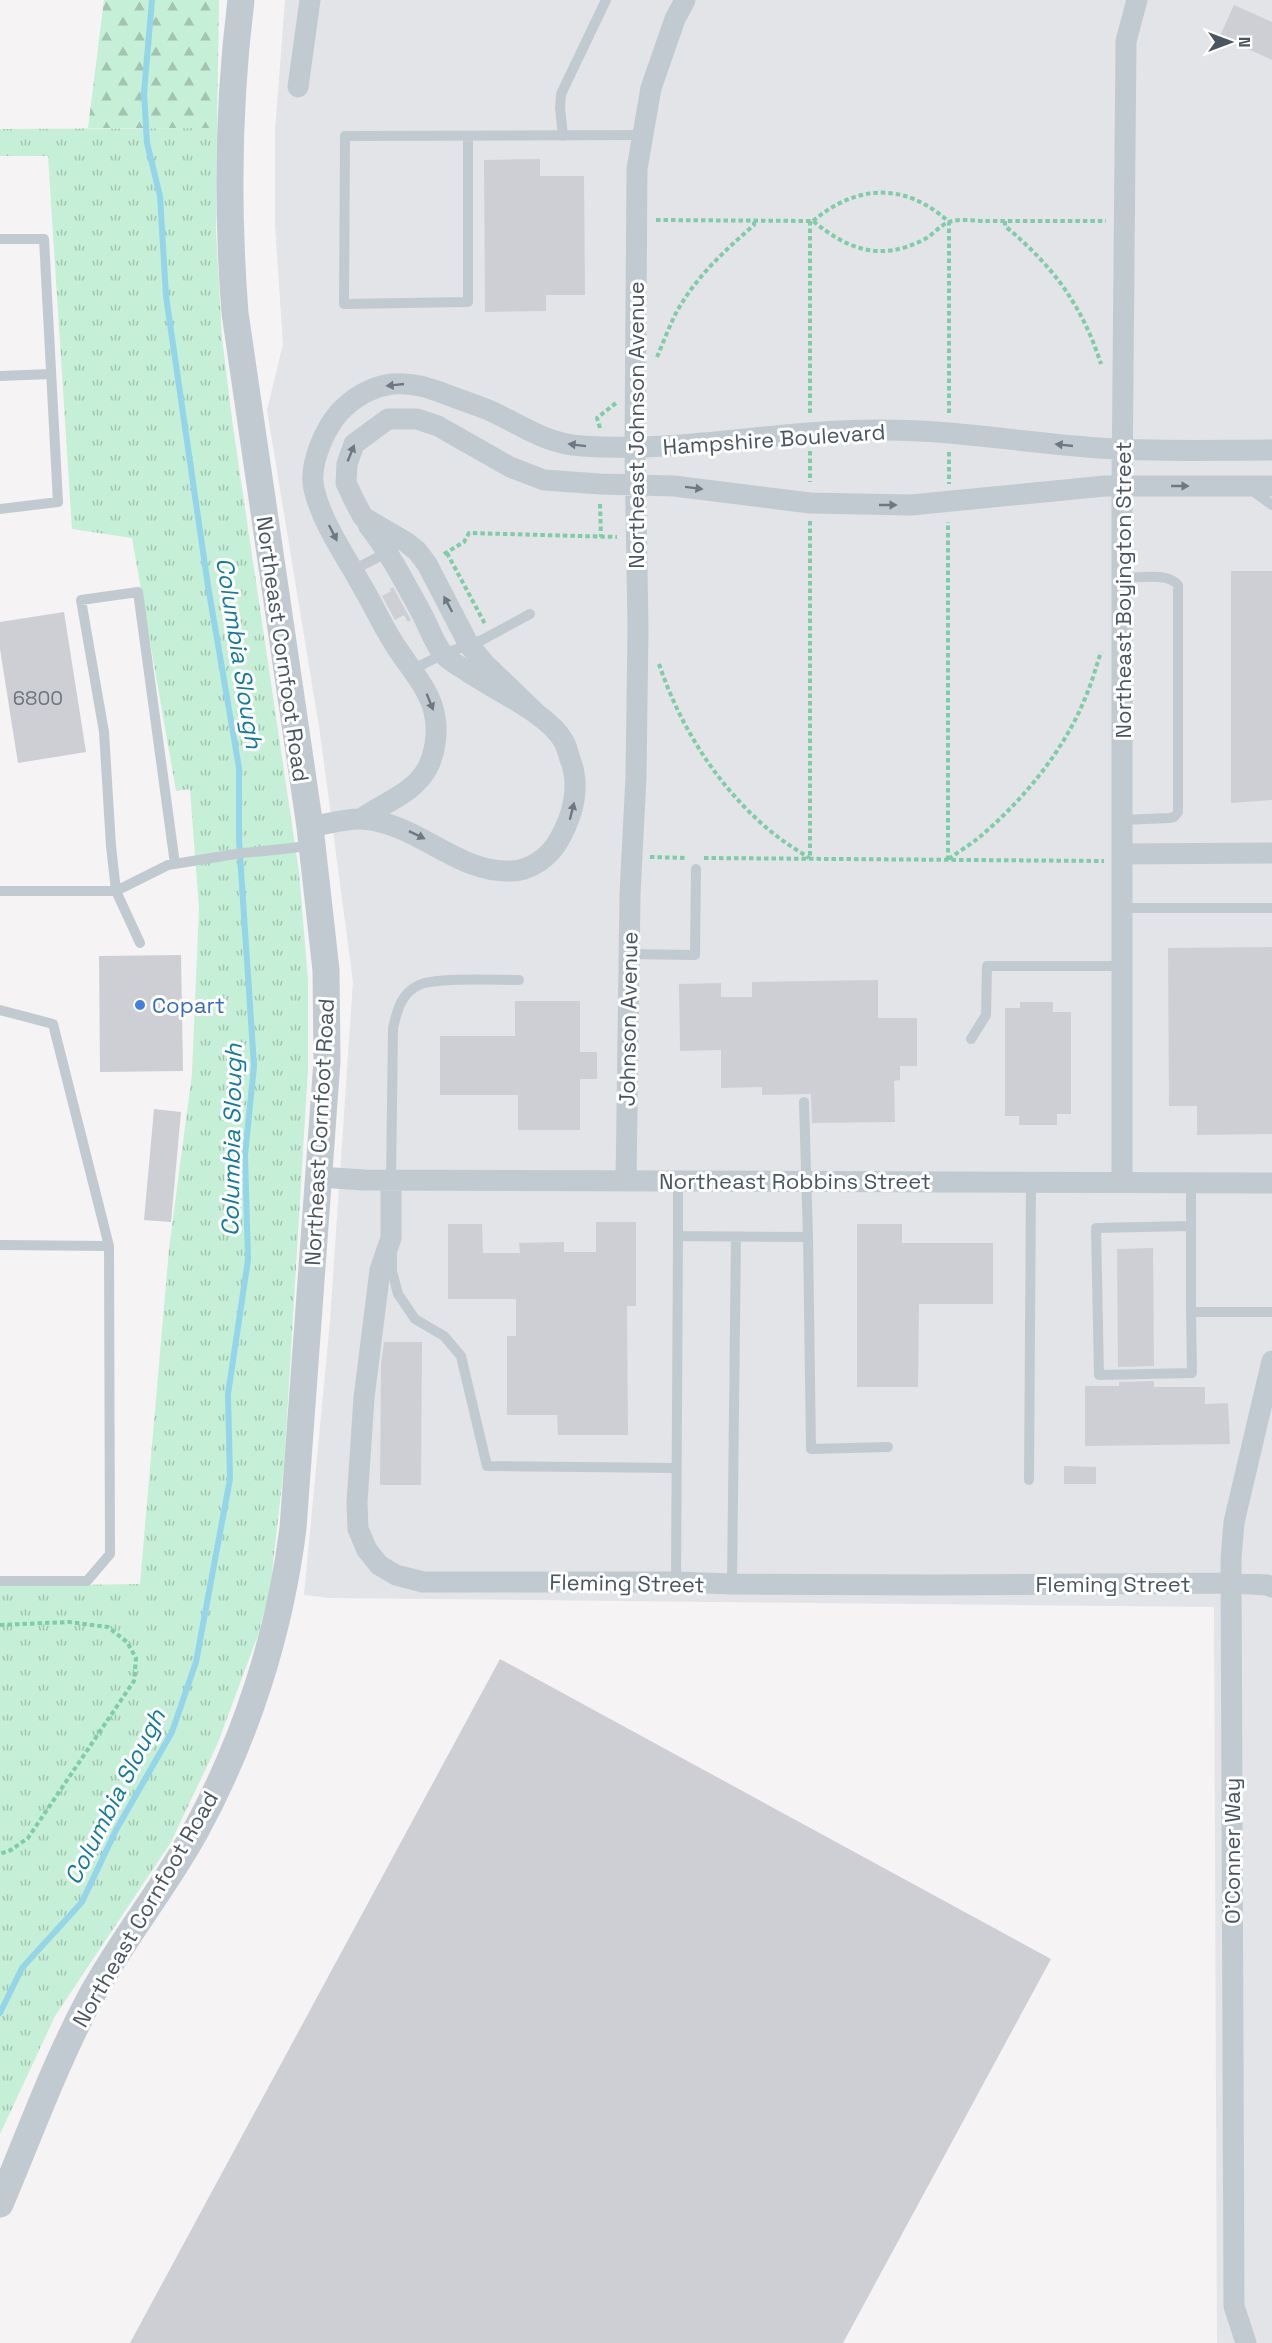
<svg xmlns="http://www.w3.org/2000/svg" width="1272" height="2343" viewBox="0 0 1272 2343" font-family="'Space Grotesk',sans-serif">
<defs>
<pattern id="grass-tufts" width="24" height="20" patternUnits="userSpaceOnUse" patternTransform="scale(1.5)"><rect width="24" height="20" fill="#c5efd6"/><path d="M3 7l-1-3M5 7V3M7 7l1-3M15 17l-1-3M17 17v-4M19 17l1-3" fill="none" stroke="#a2c4b1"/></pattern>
<pattern id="forest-firs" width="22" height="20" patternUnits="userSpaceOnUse" patternTransform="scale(1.5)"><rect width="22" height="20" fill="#c5efd6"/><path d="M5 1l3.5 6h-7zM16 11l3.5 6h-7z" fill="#a2c4b1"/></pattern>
</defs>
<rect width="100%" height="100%" fill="#f5f3f3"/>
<path fill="#e2e4e7" d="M285 0H1272V2343H1217L1214 1607 330 1598 304 1595 330 1321 353 982 320 733 267 410 283 344 275 225V131Z"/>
<path fill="url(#grass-tufts)" d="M217 128 216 232 222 338 233 427 299 872 308 980V1068L284 1466 270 1590 258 1635 217 1745 171 1842 55 2016 0 2134V1586L140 1584 169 1249 192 1074 199 908 190 789 176 791 132 538 72 529 48 156H0V129Z"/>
<path fill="url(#forest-firs)" d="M104 0H219L217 128H88Z"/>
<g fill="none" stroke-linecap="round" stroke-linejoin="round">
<path stroke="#95d5e9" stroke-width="6" d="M0 2013 22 1968 82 1902 116 1830 172 1732 196 1662 230 1479 228 1394 248 1260 245 1155 254 1066 239 840V768L208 586 166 296 160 196 147 143 144 93 152 0"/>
</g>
<path fill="#cdcfd5" d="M1234 5 1272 22V60L1220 36Z
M540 159V176H584L585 295H546V311L485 312 484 160Z
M1231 571H1272V800L1231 803Z
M393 587 411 620 408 622 404 615 395 620 382 596 391 591 390 589Z
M64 612 86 752 18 763 0 649V622Z
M1272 947V1134L1197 1135V1106H1169L1168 948Z
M181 955 183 1071 100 1072 99 956Z
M878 980V1018H917V1066H900V1080L894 1081 895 1122 812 1123 811 1094 762 1095V1087L721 1088V1050L680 1051 679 984 721 983V997H752V982Z
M515 1001H580V1052H597V1079H580V1130H518V1095H440V1036H515Z
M1020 1002H1053V1012H1071V1114H1057V1125H1019V1116H1005V1008H1020Z
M154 1109 181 1112 171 1222 144 1220Z
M596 1222H636V1306H627L628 1435H558L557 1415H507V1336H516V1299H448V1224H482L483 1253H520L519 1243 564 1242V1252H596Z
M857 1224H902V1243H993V1304H919L918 1387H857Z
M1153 1248 1154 1366 1118 1367 1117 1249Z
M384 1342H422L421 1485H380L381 1365Z
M1154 1381V1387H1205V1404L1228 1403 1230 1444 1085 1446V1386H1119V1382Z
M1064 1466 1096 1467V1484H1064Z
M500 1659 1051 1959 843 2343H130Z"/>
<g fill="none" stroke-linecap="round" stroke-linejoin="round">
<path stroke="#7ecca8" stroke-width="4" stroke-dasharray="4.5 3" stroke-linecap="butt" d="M656 220 813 221C847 249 880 262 923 240 932 236 940 225 949 222 959 218 976 221 986 221 1026 221 1066 221 1106 221
M810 221V415
M813 221C857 184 905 182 949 222V414
M1005 221V226C1053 266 1082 305 1101 364
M657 357C663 343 669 327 676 313 695 278 724 251 754 225V221
M600 428 597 418 616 403
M810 451V482
M949 452V484
M600 504 601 537
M810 521V858
M447 553 485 624
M444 554 464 542 469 533 617 537
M659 664C681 730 723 795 778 837 788 845 799 851 809 858
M650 857 687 858
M704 858 1104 861
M949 859C959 851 972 844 982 835 1025 798 1065 749 1086 696 1092 682 1096 667 1101 652
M948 860V522
M0 1625 69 1622 108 1627 127 1642 136 1658 134 1681 28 1838 11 1850 0 1854"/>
<path stroke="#c2cad1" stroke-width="10" d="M468 136V302L344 304 345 136 643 135
M563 136 560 108 561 94 606 0
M0 239H44L58 502 0 509
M0 376 51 374
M1250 489 1272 505
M353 570 390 551
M1122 578C1138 578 1168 572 1178 585V812L1174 817 1169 818 1123 820
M414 669 443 654 482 640 530 614
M175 864 138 592 81 600 104 732 111 846 116 891 168 865C192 861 217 857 242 853 265 851 288 849 312 845
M0 891H116L140 943
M1123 908H1272
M629 954 695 955 696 869
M0 1010 53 1024 109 1246 110 1554 87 1581H0
M971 1039 986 1015 987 966H1123
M391 1180 393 1028C397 1011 401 993 419 985 435 977 497 980 519 980
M678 1181V1236L808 1237 804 1102
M1191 1182V1312H1272
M1190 1226 1096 1228 1099 1375 1192 1373 1191 1312
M808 1237 811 1449 888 1447
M0 1245 109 1246
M392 1253V1271L398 1294 415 1319 444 1336 461 1356 487 1466 676 1468
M1029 1480 1031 1182
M676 1582 678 1236
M732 1584 736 1237"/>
<path stroke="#c2cad1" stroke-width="21" d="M298 87 310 0
M537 714 485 664 469 645 427 564 417 551 406 542 363 517 354 500 346 483 347 464 354 444 388 419H417L438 426 510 467 544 480 600 484 674 486 810 503 911 505 1105 486H1272
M361 819C384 802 414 794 428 767 435 753 438 732 435 717 431 691 411 670 397 648 384 629 374 606 362 586 345 555 322 523 314 489 308 464 327 421 347 405 359 394 376 386 392 384 413 382 429 388 448 395 463 401 480 406 495 413 524 427 548 444 582 446 680 453 778 430 876 430 951 429 1025 443 1099 448 1156 452 1215 450 1272 450
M310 827C326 824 347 818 363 819 420 824 456 873 511 871 531 871 550 856 559 840 573 815 581 787 570 759 568 753 567 747 564 742 550 714 492 689 465 670 458 665 449 661 443 654 434 643 429 627 422 614 405 583 390 553 368 525
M1123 854 1272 853
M319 1177 364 1180 1272 1183
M391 1180V1238L380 1270 364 1398 357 1502 358 1529 367 1550 379 1565 396 1575 423 1582H676L732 1584 936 1585 1232 1583 1267 1585 1272 1587
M626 1181 630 894 636 777 638 628 635 449 637 169 651 88 675 19 685 0
M1122 1182V486L1126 41 1137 0
M1246 2343 1234 2306 1231 1559 1234 1522 1272 1361"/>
<path stroke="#c2cad1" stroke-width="27" d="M0 2204C29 2136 54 2066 89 2000 120 1942 163 1890 195 1832 246 1739 280 1633 293 1528L327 1061 326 970 310 827 235 313C227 209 228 104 241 0"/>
</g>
<defs><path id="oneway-solid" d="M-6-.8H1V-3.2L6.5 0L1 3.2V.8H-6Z" transform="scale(1.5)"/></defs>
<g fill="#6f7882">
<use href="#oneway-solid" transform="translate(395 385) rotate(174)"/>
<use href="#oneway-solid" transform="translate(577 445) rotate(-173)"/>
<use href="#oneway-solid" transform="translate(1064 445) rotate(-174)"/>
<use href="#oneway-solid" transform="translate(351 453) rotate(-68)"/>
<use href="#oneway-solid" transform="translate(1180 486)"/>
<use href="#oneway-solid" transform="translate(694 488) rotate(7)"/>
<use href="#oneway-solid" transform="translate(888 505)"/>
<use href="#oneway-solid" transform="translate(333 533) rotate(63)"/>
<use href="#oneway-solid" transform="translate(448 604) rotate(-118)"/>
<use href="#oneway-solid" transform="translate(430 702) rotate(68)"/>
<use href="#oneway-solid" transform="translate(572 811) rotate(-76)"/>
<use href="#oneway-solid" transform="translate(417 835) rotate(26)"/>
</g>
<circle fill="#3f7fe0" stroke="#fff" stroke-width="2" cx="140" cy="1005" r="6"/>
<g text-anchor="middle" stroke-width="6" stroke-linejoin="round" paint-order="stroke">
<g font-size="20" fill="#6c747d">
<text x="38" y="705">6800</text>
</g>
<g font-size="22" fill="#4b5560" stroke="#fff">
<text transform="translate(636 425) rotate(-90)" y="8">Northeast Johnson Avenue</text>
<text transform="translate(774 439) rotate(-4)" y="8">Hampshire Boulevard</text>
<text transform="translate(1123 590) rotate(-90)" y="8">Northeast Boyington Street</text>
<text transform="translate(283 649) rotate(82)" y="8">Northeast Cornfoot Road</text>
<text transform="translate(628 1019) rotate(-89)" y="8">Johnson Avenue</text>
<text transform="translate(319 1132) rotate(-87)" y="8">Northeast Cornfoot Road</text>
<text x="795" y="1189">Northeast Robbins Street</text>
<text transform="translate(627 1583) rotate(1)" y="8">Fleming Street</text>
<text x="1113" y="1592">Fleming Street</text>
<text transform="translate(1232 1851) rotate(-90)" y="8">O'Conner Way</text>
<text transform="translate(145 1909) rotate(-60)" y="8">Northeast Cornfoot Road</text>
</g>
<g font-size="22" fill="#366cbe" stroke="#fff" text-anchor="start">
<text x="152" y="1013">Copart</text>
</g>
<g font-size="24" font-style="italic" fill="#147b9b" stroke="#fff">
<text transform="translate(239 653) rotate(81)" y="8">Columbia Slough</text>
<text transform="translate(232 1140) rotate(-89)" y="8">Columbia Slough</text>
<text transform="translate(115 1797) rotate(-63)" y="8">Columbia Slough</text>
</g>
</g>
<g transform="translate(1230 42) rotate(90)" stroke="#ffffff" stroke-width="4.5" paint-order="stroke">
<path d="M0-4.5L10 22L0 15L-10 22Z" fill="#4b5560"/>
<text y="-9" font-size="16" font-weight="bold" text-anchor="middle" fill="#4b5560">N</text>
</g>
</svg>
